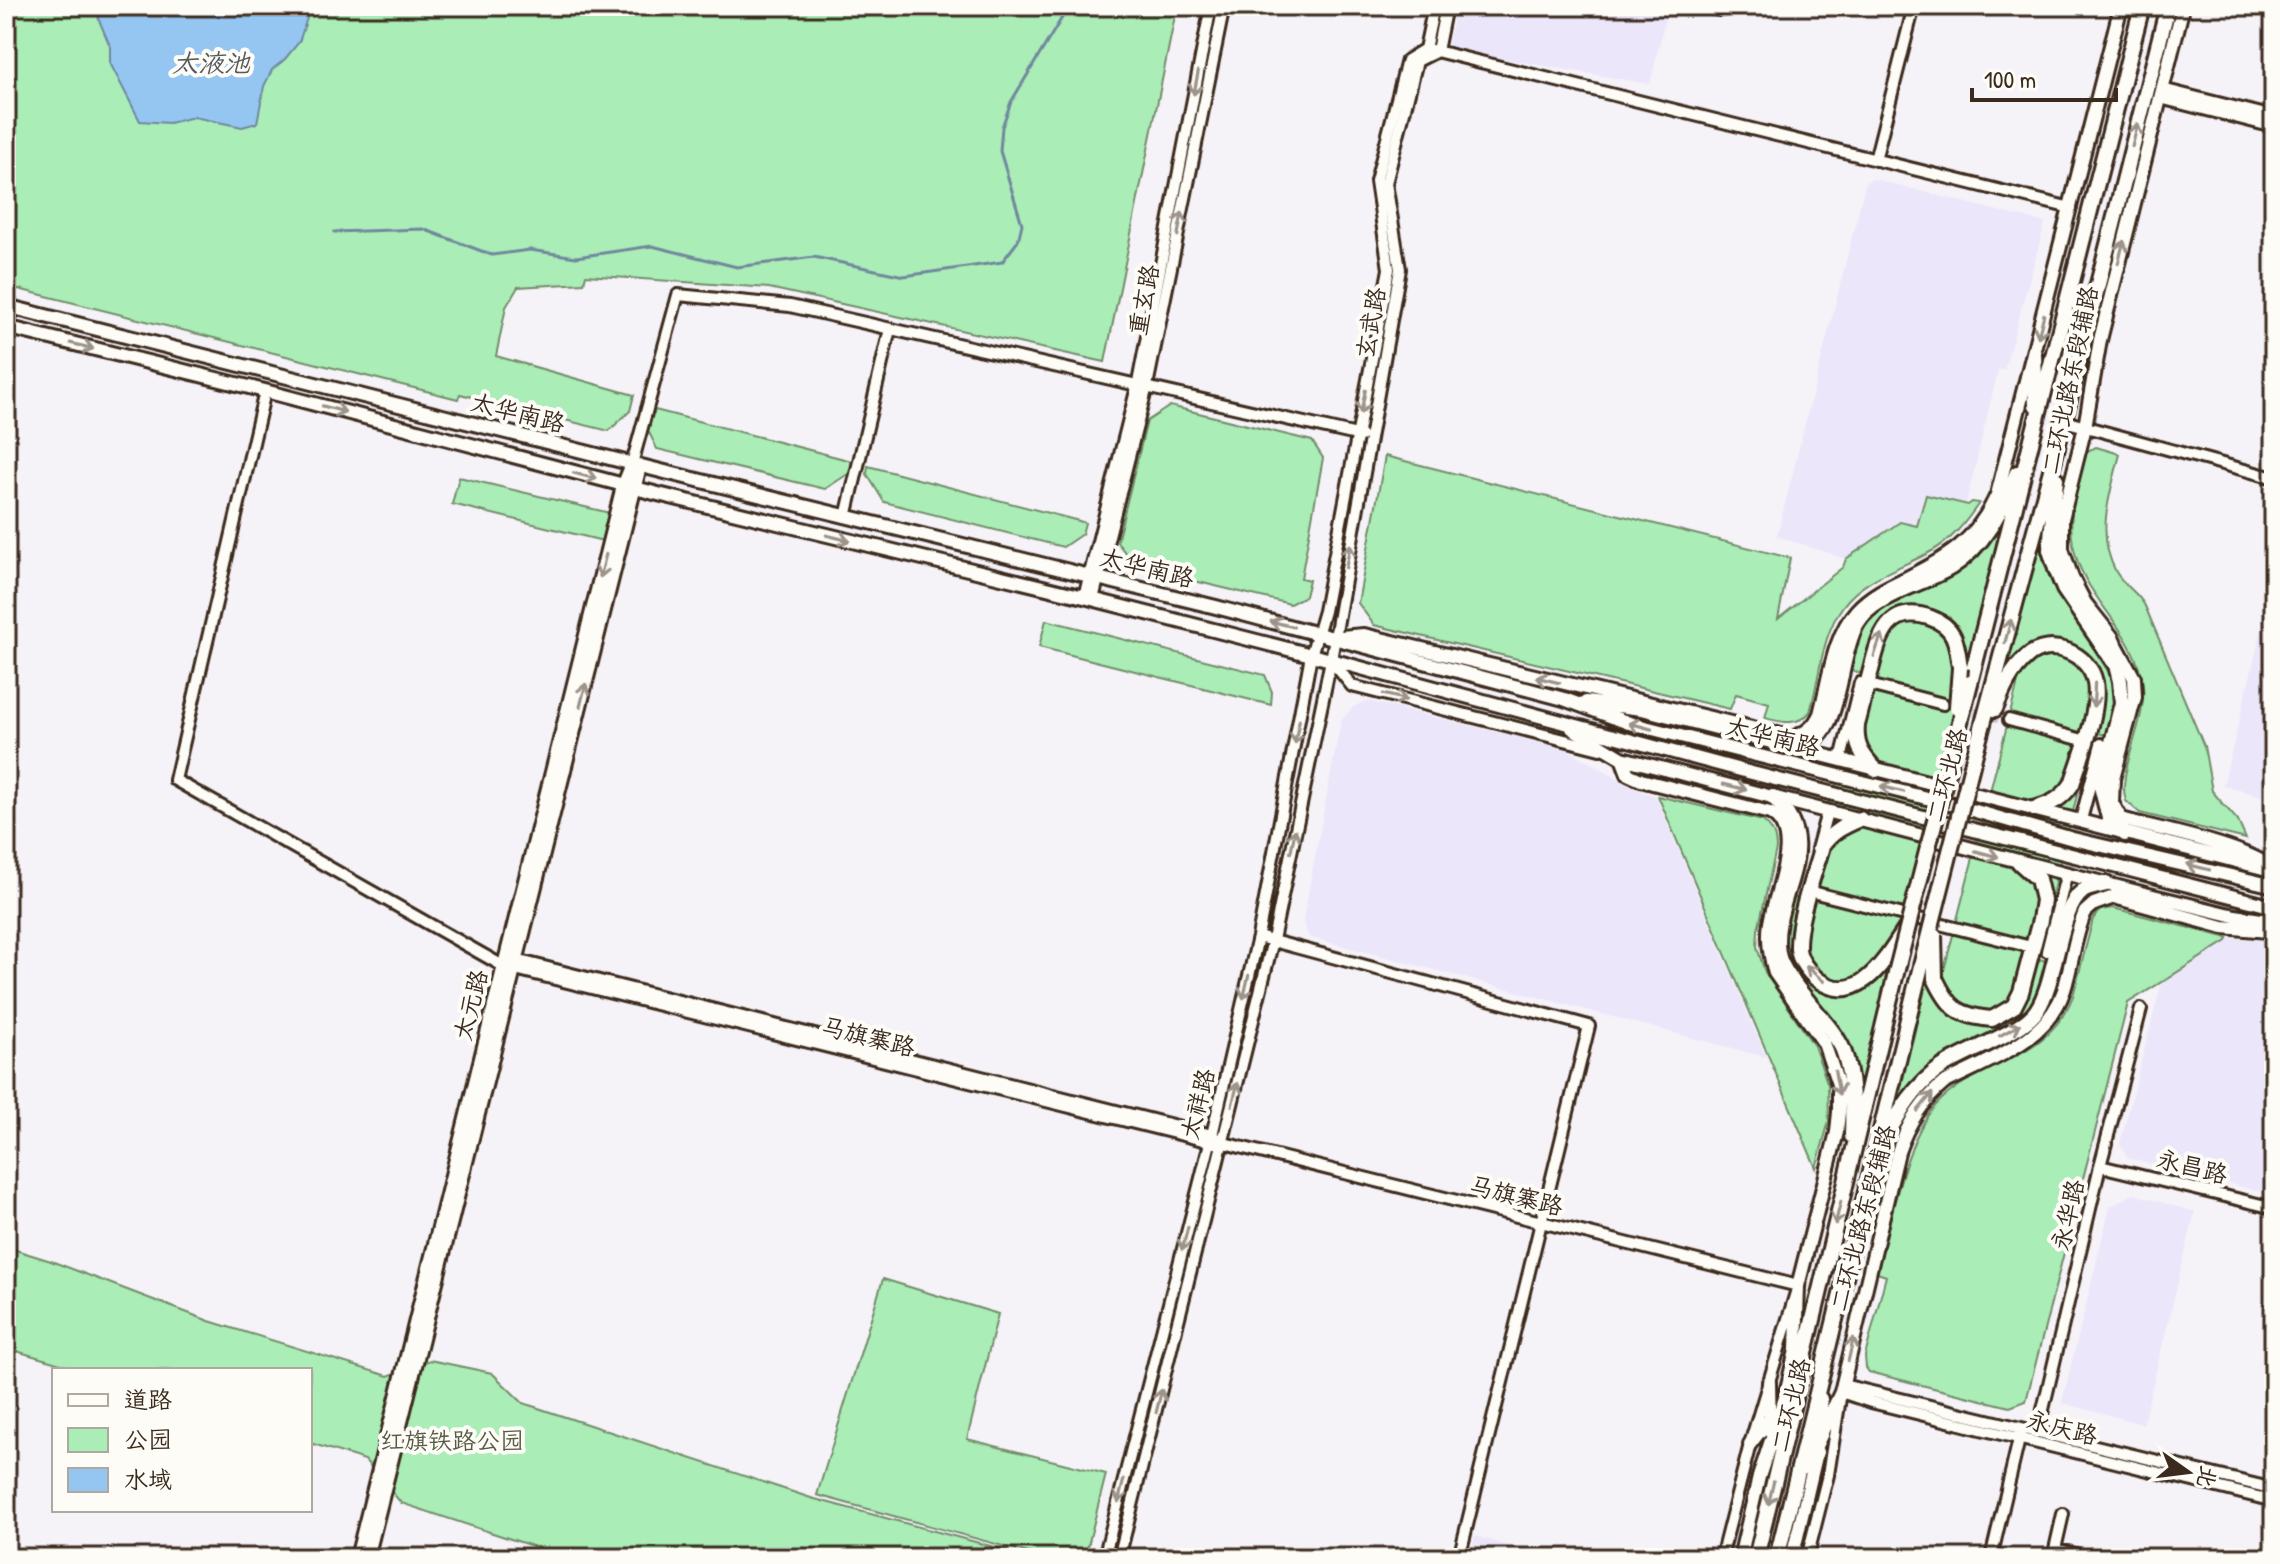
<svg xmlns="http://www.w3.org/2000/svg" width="2280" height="1564" viewBox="0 0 2280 1564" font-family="'Patrick Hand','LXGW WenKai TC',sans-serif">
<rect width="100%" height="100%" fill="#f5f2f8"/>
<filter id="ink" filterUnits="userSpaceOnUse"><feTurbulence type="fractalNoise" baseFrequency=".0125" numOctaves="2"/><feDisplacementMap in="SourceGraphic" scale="16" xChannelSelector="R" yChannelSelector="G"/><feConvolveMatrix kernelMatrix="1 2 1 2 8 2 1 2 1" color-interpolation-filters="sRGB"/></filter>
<g filter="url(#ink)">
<path fill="#ebe6f9" d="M1456 6H1651L1667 11 1650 84 1447 49Z
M1873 179 2045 223 2004 370H1998L1966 504 1926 495 1917 526 1899 522 1846 559 1777 536 1866 182Z
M2274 581V799L2223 786Z
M1367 701 1566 749 1640 791 1656 796 1766 1057 1309 937 1303 920 1341 721 1353 707Z
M2228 938 2274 939V1195L2128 1158 2120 1144 2162 982 2227 941Z
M2133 1194 2195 1212 2143 1424 2062 1403 2110 1207Z
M1475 1536 1547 1558H1469Z"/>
<path fill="#aaedb7" stroke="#728c6a" stroke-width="2" d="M6 6H1177L1105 362 769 288 586 275 584 283 518 287 506 307 496 356 634 395 630 411 609 431 460 394 458 399 6 286Z
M1170 406 1312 441 1323 458 1301 578 1309 580 1305 596 1290 604 1136 567 1117 542 1147 421Z
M655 410 848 460 853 463 851 472 825 489 657 449 645 424 648 412 654 413Z
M2096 447 2120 454C2110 495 2095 532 2116 572 2124 586 2138 592 2145 606L2204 746 2212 791 2238 821 2246 839 2140 813 2126 801C2116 773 2147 722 2143 686 2136 628 2082 599 2073 544 2067 514 2078 482 2085 452Z
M1385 456 1790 558 1778 619 1843 567 1846 559 1900 522 1917 526 1926 495 1968 505 1972 502 1979 503C1966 522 1952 540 1932 551 1902 568 1864 577 1843 606 1821 636 1820 677 1810 712 1797 727 1782 722 1765 718L1769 703 1736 694 1730 709 1374 625 1358 603Z
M868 466 1079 521 1085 523 1082 534 1063 547 884 502 867 474Z
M459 477 610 513 603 541 452 504Z
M1999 529 2000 531 1858 1092C1845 1041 1787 987 1783 940 1782 925 1787 911 1791 897L1804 900 1862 674 1849 670 1860 633 1876 612 1961 568 1984 547Z
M2039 540 2052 583 2113 679V709L2106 735 2093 732 2036 958 2049 962 2040 997 2018 1023 1897 1104 1927 981 1944 970 2020 675 2007 665Z
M1046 620 1265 675 1272 692 1271 705 1039 647Z
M1658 796 1763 821C1773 829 1776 837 1776 849L1758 930 1757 947 1765 972 1814 1046 1828 1085 1829 1121 1816 1168Z
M2113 908 2228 938 2227 941 2128 1003 2026 1401 2010 1407 1869 1372 1866 1368 1865 1356 1886 1276 1877 1273C1889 1228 1905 1138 1936 1105 1979 1059 2047 1063 2073 996L2093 919 2101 910Z
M6 1247 51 1261 209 1321 388 1376 430 1360 492 1373 523 1403 811 1498 1009 1551 1007 1557 1010 1558H569L401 1503 365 1460 310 1443V1370H81L6 1348Z
M883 1279 998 1314 967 1439 1106 1474 1085 1558H1047L817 1495Z"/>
<path fill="#95c6f1" stroke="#71889d" stroke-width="2" d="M97 6H311L299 42 285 59 272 70 264 86 257 123 242 127 194 117 169 123 140 121 110 63V46L99 20Z"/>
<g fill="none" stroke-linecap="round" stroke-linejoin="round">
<path stroke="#71889d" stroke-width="3" d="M334 232 423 229 492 255 530 250 576 257 652 246 737 267 814 257 904 276 1002 262 1018 241 1022 224 1000 151 1002 127 1011 102 1069 6"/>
<path stroke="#d0cacc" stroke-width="10" stroke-dasharray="10 5" stroke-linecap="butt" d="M1960 708 2009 720
M1826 816 1842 755
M2065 880 2082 816"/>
<defs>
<path id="minor" d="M1698 6 1720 10 1745 6
M1432 50 2071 208
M2162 89 2274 117
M2160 98 2274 127
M1875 160 1914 6
M265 391 175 780 503 966 1215 1143
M2064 421 2274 478
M632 464 678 295 790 306 1361 436
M846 517 890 329
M1084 597 1138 383 1211 6
M1093 599 1147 386 1224 6
M1331 660 1352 686 1600 749
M1873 686 1943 704
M2009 720 2079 739
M1842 755 1860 683
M2082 816 2101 744
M1817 849 1826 816
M1816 893 2027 946
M1258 937 1589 1026 1459 1558
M2047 951 2065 880
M512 959 1212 1135 1224 1143 1798 1286 1750 1444 1721 1558
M2100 1166 2274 1208
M1843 1385 2274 1489
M2038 1431 2100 1166 2141 1009
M2055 1549 2093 1558
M1104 1558 1212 1135 1258 937 1311 655 1324 611 1389 269 1376 181 1407 60 1425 49 1434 6
M1119 1558 1273 940 1331 660 1400 269 1386 183 1417 61 1437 51 1446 6
M1807 1558 1828 1475 1841 1392 1871 1402 2274 1501
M1991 1558 2020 1435
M2053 1558 2063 1514"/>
<path id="major" d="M2183 6 2100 340 2085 427 2062 519V549L2072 578 2085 603 2112 637 2134 678 2135 697 2113 779 2112 803 2121 819C2165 831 2239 844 2274 869
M6 306 665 472 1216 607 1564 699 1629 723 1958 806 2073 839 2274 886
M6 327 265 391 658 494 1084 597 1331 660 1748 772 2274 907
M1341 637 1364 635 1794 738C1807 732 1814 727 1820 714 1829 681 1833 636 1857 610 1870 596 1886 588 1903 580 1948 557 1975 543 1997 495L2121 6
M1586 702 1642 709 2271 870
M1572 728 1622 758 2153 896 2235 916 2274 922
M1622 758 1628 774 1641 780 1770 813C1805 832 1775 891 1770 923 1767 940 1770 956 1775 973L1824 1043 1839 1087V1112L1837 1132 1798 1286 1796 1350 1785 1398 1759 1477 1740 1558
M1769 1382 1770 1431
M1821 1434 1841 1392 1898 1152C1907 1125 1921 1102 1944 1083 1988 1060 2047 1042 2064 990 2072 965 2074 937 2085 912L2094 904 2114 897 2223 927 2268 931 2274 928
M1750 1444 1771 1417
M357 1558 623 486 632 464
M367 1558 640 466
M1792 1558 1817 1452"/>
<path id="highway" d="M2034 354 2036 405
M2056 479 2050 550 2056 569 2064 589 2116 665 2120 681 2122 703 2101 786 2109 818 2125 834
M1970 683 2142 6
M1995 709C2003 689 2011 671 2027 657 2050 637 2089 653 2095 682 2100 711 2081 756 2072 784 2062 799 2051 804 2034 809
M1775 745C1789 744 1805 745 1817 737 1839 721 1841 649 1857 623 1874 594 1924 584 1951 567 1986 545 2001 509 2017 473
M1973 761 2054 459 2168 6
M1876 770C1862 755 1855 746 1857 725 1862 707 1866 688 1871 670 1879 637 1888 603 1931 618 1956 627 1957 644 1960 668
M1773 797C1827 849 1769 895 1778 953 1782 980 1832 1023 1843 1050 1853 1076 1853 1109 1852 1136
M1860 819C1844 826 1833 831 1822 846 1814 875 1797 919 1798 949 1799 960 1809 973 1818 980 1860 1009 1888 955 1907 927
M1935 978C1949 1008 1958 1016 1992 1019L2014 1006 2021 992 2040 920 2043 900 2038 879 2020 863
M1885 1138C1900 1111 1916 1084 1942 1067 1966 1051 2023 1032 2037 1010 2057 980 2058 909 2083 891 2089 887 2099 886 2106 884
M1805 1467 1821 1433 1820 1399
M1756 1558 1896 973
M1777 1558 1917 982"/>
</defs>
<use href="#minor" stroke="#3b2a1e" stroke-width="16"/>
<use href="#major" stroke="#3b2a1e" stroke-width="18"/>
<use href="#highway" stroke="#3b2a1e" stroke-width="20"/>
<use href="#minor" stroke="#fdfcf7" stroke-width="10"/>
<use href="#major" stroke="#fdfcf7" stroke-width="12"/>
<use href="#highway" stroke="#fdfcf7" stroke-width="14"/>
<defs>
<path id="highway-bridge" d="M1957 707 1960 668
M1934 935 1935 978
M1896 973 1970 683
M1917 982 1973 761"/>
</defs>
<use href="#highway-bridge" stroke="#3b2a1e" stroke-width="20" stroke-linecap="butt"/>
<use href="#highway-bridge" stroke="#fdfcf7" stroke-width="14"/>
</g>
<defs><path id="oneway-shaft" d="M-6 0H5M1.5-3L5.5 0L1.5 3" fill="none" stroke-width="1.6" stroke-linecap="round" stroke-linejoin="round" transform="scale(2)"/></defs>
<g stroke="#9c938a">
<use href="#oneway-shaft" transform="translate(1196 83) rotate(101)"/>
<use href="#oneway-shaft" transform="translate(2135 135) rotate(-76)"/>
<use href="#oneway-shaft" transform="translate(1180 224) rotate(-79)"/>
<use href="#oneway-shaft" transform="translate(2121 252) rotate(-76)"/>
<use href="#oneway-shaft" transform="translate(2041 326) rotate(104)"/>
<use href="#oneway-shaft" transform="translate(82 346) rotate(14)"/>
<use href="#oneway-shaft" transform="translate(1363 402) rotate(101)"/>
<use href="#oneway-shaft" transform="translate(334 409) rotate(15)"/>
<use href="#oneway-shaft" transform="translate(585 476) rotate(15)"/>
<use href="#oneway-shaft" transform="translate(838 538) rotate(14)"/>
<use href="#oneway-shaft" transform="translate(1348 556) rotate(-79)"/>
<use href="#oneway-shaft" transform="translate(603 566) rotate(104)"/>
<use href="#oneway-shaft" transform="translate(1282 624) rotate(-166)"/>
<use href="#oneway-shaft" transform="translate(2008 631) rotate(-75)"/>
<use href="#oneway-shaft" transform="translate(1878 645) rotate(-71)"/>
<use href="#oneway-shaft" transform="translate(1548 680) rotate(-166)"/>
<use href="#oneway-shaft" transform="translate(583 695) rotate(-76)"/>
<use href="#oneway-shaft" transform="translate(2094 695) rotate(93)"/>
<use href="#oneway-shaft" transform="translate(1395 697) rotate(14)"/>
<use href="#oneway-shaft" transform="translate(1640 726) rotate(-165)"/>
<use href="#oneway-shaft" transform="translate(1297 732) rotate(101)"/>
<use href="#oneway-shaft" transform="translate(1735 787) rotate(14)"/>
<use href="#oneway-shaft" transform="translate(1892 789) rotate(-166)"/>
<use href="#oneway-shaft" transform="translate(1293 841) rotate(-78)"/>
<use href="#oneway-shaft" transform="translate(1987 854) rotate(15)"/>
<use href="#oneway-shaft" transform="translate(2198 867) rotate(-166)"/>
<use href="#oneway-shaft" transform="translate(1815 974) rotate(-140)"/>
<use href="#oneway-shaft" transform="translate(1246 987) rotate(103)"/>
<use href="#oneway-shaft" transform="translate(2010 1030) rotate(-29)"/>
<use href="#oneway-shaft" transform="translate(1837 1083) rotate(79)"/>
<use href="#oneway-shaft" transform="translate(1235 1094) rotate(-76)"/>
<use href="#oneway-shaft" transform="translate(1925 1102) rotate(-51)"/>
<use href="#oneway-shaft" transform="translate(1838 1213) rotate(104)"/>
<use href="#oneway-shaft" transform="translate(1185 1239) rotate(104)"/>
<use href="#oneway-shaft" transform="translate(1851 1349) rotate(-77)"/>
<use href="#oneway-shaft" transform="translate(1159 1401) rotate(-76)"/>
<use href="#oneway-shaft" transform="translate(1121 1491) rotate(104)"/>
<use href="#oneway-shaft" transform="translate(1771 1493) rotate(103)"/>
</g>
</g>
<g text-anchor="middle" stroke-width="8" stroke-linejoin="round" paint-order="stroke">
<g font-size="24" fill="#3b2a1e" stroke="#fdfcf7">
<text transform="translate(1144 300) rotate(-79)" y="8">重玄路</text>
<text transform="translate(1371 323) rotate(-80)" y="8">玄武路</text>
<text transform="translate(2070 380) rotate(-78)" y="8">二环北路东段辅路</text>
<text transform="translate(518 413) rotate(14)" y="8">太华南路</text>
<text transform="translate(1147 568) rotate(14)" y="8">太华南路</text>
<text transform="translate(1773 737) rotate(14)" y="8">太华南路</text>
<text transform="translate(1947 775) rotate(-75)" y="8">二环北路</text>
<text transform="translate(471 1005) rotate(-76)" y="8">太元路</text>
<text transform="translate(868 1037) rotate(14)" y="8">马旗寨路</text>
<text transform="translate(1198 1104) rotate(-76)" y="8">太祥路</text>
<text transform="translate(2192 1167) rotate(14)" y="8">永昌路</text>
<text transform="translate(1516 1196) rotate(14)" y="8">马旗寨路</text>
<text transform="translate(2068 1215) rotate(-77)" y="8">永华路</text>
<text transform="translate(1863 1218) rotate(-75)" y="8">二环北路东段辅路</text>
<text transform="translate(1791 1405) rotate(-76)" y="8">二环北路</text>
<text transform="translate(2062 1428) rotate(14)" y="8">永庆路</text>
</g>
<g font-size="24" fill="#575b44" stroke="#fdfcf7">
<text x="452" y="1449">红旗铁路公园</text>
</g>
<g font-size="26" font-style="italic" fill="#56595d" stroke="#fdfcf7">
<text x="211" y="72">太液池</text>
</g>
</g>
<rect width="2280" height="1564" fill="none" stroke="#fdfcf7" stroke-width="32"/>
<rect x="16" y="16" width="2248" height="1532" fill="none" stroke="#3b2a1e" stroke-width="3" filter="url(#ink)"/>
<rect x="52" y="1368" width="260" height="144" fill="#fdfcf7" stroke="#afa8a0" stroke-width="2"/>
<rect x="68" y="1394" width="40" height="12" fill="#fdfcf7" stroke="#afa8a0" stroke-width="2"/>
<text x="124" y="1408" font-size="24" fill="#3b2a1e">道路</text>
<rect x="68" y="1428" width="40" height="24" fill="#aaedb7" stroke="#afa8a0" stroke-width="2"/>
<text x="124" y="1448" font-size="24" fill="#3b2a1e">公园</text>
<rect x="68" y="1468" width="40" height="24" fill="#95c6f1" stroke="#afa8a0" stroke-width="2"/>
<text x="124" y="1488" font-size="24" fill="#3b2a1e">水域</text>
<g transform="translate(2188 1472) rotate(104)" stroke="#fdfcf7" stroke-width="6" paint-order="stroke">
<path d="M0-6L14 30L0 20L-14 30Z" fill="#3b2a1e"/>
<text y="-12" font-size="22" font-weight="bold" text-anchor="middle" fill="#3b2a1e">北</text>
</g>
<path d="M1972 88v12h144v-12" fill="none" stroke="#3b2a1e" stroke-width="4"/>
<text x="1984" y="88" font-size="24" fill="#3b2a1e" stroke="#fdfcf7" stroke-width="6" paint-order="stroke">100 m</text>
</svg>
